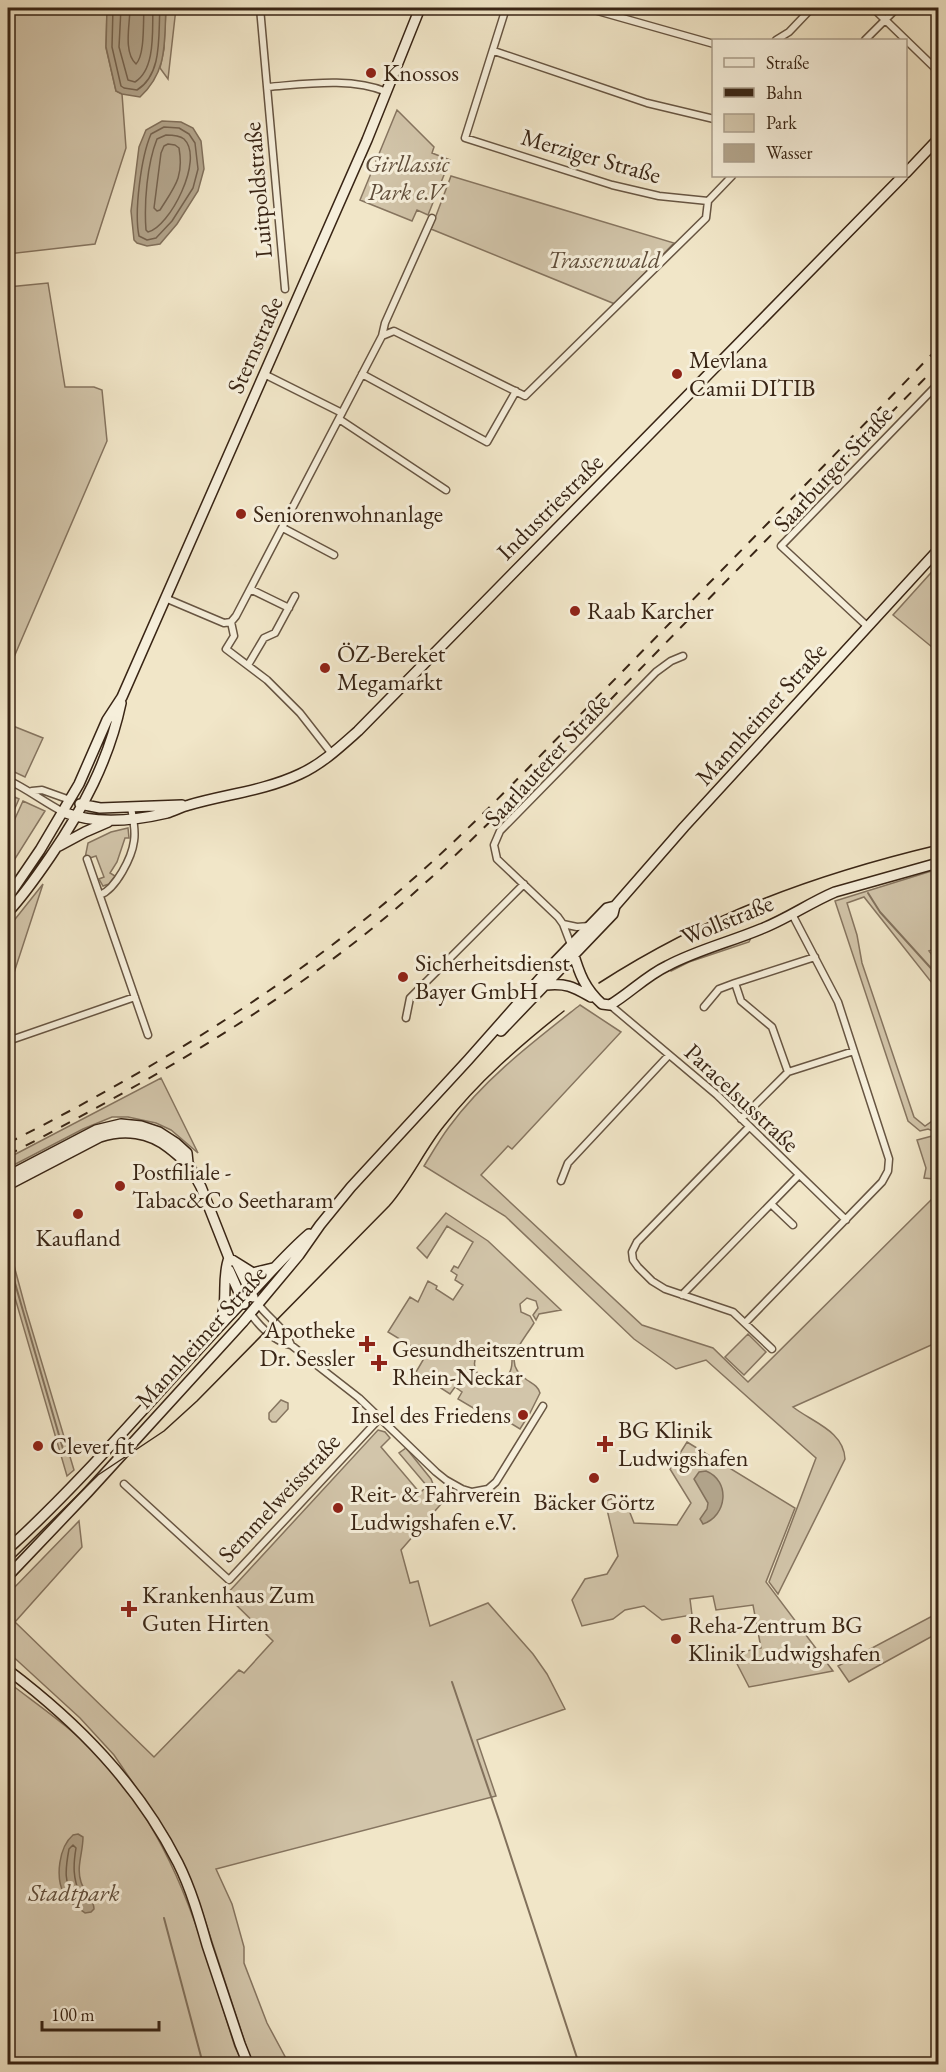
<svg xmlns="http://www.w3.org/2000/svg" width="946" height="2072" viewBox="0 0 946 2072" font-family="'EB Garamond',serif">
<rect width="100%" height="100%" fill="#f1e6c8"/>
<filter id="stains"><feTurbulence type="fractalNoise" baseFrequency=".00333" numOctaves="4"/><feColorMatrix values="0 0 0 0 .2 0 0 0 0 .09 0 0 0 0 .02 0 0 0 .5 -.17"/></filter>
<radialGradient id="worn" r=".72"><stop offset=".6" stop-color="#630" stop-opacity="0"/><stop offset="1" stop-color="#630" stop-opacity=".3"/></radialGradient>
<path fill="#d2c5aa" stroke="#867560" stroke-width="1.5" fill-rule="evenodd" d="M8 8H107L106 48 116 91 122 94 126 148 95 244 8 254Z
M166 8H176L168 79 160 68 164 49Z
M397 110 434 147 432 153 450 160 428 215 417 210 412 221 360 200Z
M451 176 674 243 615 304 431 229Z
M48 283 65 387H94L102 390 107 441 8 671V287Z
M938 565V652L893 615Z
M8 724 43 738 25 777 8 769Z
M8 794 19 799 8 824Z
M23 801 45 811 8 870V834Z
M128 828 129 838H125L117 862 110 873 115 876 109 884 103 886 99 879 104 877 96 856 87 859 85 858 88 843 111 832Z
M938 869V948L929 951 938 963V995L936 988 864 897 847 903 857 935 862 963 914 1117 925 1126 938 1117V1133L928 1129 920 1131 908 1121 835 901Z
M43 884 11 982 8 983V928Z
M751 938 749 942 689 962 671 971 669 969 688 959Z
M580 1005 621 1032 512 1149 508 1146 481 1175 642 1325 713 1348 748 1382 938 1193V1342L793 1407C812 1422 844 1431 845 1459L778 1594 769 1582 816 1458 706 1360 676 1369 634 1339 505 1216 424 1166C432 1153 440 1139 449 1127 484 1079 533 1042 580 1005Z
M161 1078 198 1153 171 1130 156 1123 128 1117H112L83 1129 8 1168V1158Z
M936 1135 938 1139V1177L934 1179 924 1178 926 1168 917 1140Z
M446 1213 488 1241 561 1310 539 1314 536 1320 533 1315 538 1308 536 1301 527 1298 520 1304 521 1312 530 1316 534 1323C522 1343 500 1362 527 1380 533 1384 538 1386 540 1393L529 1415 524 1412 520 1415 525 1421 520 1429 512 1424 497 1422 458 1399 462 1392 455 1387 450 1394 416 1372 426 1355 388 1332 410 1297 418 1302 428 1281 437 1286 436 1289 453 1300 463 1285 455 1280 457 1275 451 1271 454 1266 458 1268 473 1242 447 1226 427 1258 417 1248ZM492 1344 506 1349 512 1360C513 1396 463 1382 477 1354 480 1348 485 1346 492 1344Z
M8 1249 12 1258 26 1310 74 1470 67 1476 8 1274Z
M748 1334 766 1352 744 1375 725 1357Z
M281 1400 288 1403V1409L276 1422H272L269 1419V1413Z
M378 1430 385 1432 390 1438 381 1447 420 1493 427 1486 399 1453 406 1448 431 1479 441 1504 401 1550 410 1583 418 1581 430 1626 488 1603 533 1654 547 1674 565 1709 477 1740 496 1796 216 1869 232 1904 244 1947V1963L267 2023 289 2064H252L198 1899 167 1833 114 1755 80 1718 8 1652V1594L79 1521 82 1547 15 1622 154 1757 239 1670 244 1673 273 1641 226 1595Z
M687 1442 795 1508 766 1582 833 1671 749 1687 732 1654 761 1648 753 1605 716 1610 713 1596 690 1599 692 1615 662 1620 644 1606 625 1610 613 1619 582 1626 572 1600 585 1579 607 1574 618 1556 605 1501 623 1495 634 1523 677 1525 691 1503 670 1469Z
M938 1613V1633L849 1682 838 1666Z
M8 1682C39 1706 72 1728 99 1757 178 1841 201 1941 235 2047L243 2064H8Z"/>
<path fill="#b2a48b" stroke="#82715c" stroke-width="1.5" d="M107 8H166C164 43 168 71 140 97L122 94 116 91 106 47Z
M162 121 181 122 193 128 201 141 204 169 198 191 177 224 160 244 147 246 137 243 134 240 131 211 139 147 146 130Z
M706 1471C731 1481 727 1516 703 1524L700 1519 707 1509 708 1503 694 1479 699 1472Z
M78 1834 83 1837C83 1853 76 1867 81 1882 84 1892 94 1899 94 1909L91 1912 85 1913C78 1908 68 1902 64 1894 55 1877 59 1847 73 1835Z"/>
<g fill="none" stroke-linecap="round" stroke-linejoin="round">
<path stroke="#766450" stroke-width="1.5" d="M113 8 112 47 121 86 124 88 137 90C163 74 158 35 160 8
M121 8 119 47 128 80 135 82C156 69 152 30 153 8
M130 8C130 24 123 52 136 64 145 55 143 22 144 8
M164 127 179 128 189 134 195 143 198 169 193 188 172 221 156 238 147 240 139 236C134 212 141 157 151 134Z
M166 135C172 135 179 135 184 139 205 159 169 228 148 232L146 230C144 203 147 164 157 139Z
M168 144 175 145 179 148C184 177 175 186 160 210L157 211 154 208 161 153 164 146Z
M73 1845 76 1848C73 1866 73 1878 80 1895L77 1898C62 1888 66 1865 69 1849Z"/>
<path stroke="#82715c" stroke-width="2" d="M868 893 880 912 938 976
M8 1259 63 1449
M452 1682 499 1820 579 2064
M164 1918 203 2064"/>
<defs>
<path id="street" d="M260 8 285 289
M506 8 465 138 612 185 659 196 708 201
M587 8 714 44
M873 8 938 71
M776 40 789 32 809 11V8
M865 40 897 8
M494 51 647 103 714 119
M268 87C306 84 351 77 387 92
M382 336 385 323 432 218
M264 374 342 413
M362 374 487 442 516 391
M339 419 446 490
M283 528 334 555
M250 589 289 608
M165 598 224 623 231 622 236 616 382 336 394 331 525 396 706 218 708 201 732 176
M231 622 234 636 226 649 267 680 300 713 332 754
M867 626 781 546 938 384
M248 665 264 638 275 633 295 596
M8 780C27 789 44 802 63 812
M32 791 42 790 70 800
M87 859 148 1035
M100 895C116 889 132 857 134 841 136 830 133 818 131 808
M563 924 577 927 589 926
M571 945 563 924 558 917 497 859 494 845 500 831 656 672 671 661 683 656
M610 1005 717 1095 846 1220
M704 1007 719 989 735 983
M406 1018 410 998 524 884
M8 1041 135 997
M788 1072 772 1027 741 1001 735 983 815 957
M741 1119 788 1072 854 1051
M749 1127 637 1242 632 1252 633 1260 638 1267 652 1281 665 1289 733 1312 772 1349
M561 1181 568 1163 669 1055
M771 1204 793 1225
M682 1295 799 1175
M258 1304C269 1319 285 1328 291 1345
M250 1313C260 1327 274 1341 291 1345L359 1398 436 1472 446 1480 462 1489 472 1492 488 1489 496 1482 543 1406
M745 1323 882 1182 888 1171 889 1159 838 1002 792 914
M124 1484 229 1580 380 1418"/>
<path id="secondary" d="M906 173 938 139
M80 804 100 808 182 805
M63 812C96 825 133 821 167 813 174 811 181 807 189 805 226 794 264 791 300 774 322 764 340 747 358 731L903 176
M59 846 85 832 108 822
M8 897 40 850 79 784 107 720 122 697 367 140 420 8
M8 912C23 896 37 876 50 857 83 809 109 760 121 703
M573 952C579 973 585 989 602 1004L610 1005C630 993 646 976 667 966 697 950 730 942 761 929 787 919 809 903 835 892L938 863
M546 985C567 983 573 987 591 997
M501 1031 613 914 615 906 684 827 938 550
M8 1176 96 1130 121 1124 141 1126 159 1132 176 1143 187 1153 188 1163 201 1187 229 1258 253 1273 273 1268
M8 1185 100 1137C124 1129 149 1132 169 1148 176 1153 181 1159 188 1163
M237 1264 253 1297
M229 1270 244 1304
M220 1322C229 1302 221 1278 229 1258
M8 1549C95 1470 169 1377 251 1293 270 1273 288 1252 309 1234
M8 1576 88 1492 243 1322 299 1255 320 1225 351 1187 468 1060 554 963 607 908 615 906
M8 1670C78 1723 138 1784 178 1863 191 1889 199 1917 207 1945 218 1978 229 2011 240 2044L248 2064"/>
</defs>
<use href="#street" stroke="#675542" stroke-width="9"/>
<use href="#secondary" stroke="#392515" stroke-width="12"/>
<use href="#street" stroke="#f6efdb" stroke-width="6"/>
<use href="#secondary" stroke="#f6efdb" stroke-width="9"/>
<path stroke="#392515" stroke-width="1.5" d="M599 983C706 914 816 874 938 845
M8 1564 98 1475 164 1431 197 1401 389 1206C411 1181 424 1151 444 1126 478 1082 521 1045 564 1011"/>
<path stroke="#392515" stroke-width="2" stroke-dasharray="10 10" stroke-linecap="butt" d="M8 1143C135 1079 258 1006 369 916 459 844 537 758 618 676 725 567 832 458 938 348
M8 1155C127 1093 243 1028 350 946 446 872 529 782 614 696 722 585 830 475 938 365"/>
</g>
<g fill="#8f2418" stroke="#f6efdb" stroke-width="2">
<circle cx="371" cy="73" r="6"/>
<circle cx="677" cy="374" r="6"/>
<circle cx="241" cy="514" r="6"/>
<circle cx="575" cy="611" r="6"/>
<circle cx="325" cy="668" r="6"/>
<circle cx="403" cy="977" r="6"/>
<circle cx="120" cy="1186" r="6"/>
<circle cx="78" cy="1214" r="6"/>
<path d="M364 1335h6v6h6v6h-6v6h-6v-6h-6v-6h6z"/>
<path d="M376 1354h6v6h6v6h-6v6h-6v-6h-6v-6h6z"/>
<circle cx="523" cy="1415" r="6"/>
<path d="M602 1435h6v6h6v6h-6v6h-6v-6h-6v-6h6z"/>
<circle cx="38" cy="1446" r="6"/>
<circle cx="594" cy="1478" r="6"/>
<circle cx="338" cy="1508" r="6"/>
<path d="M126 1600h6v6h6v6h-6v6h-6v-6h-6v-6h6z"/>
<circle cx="676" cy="1639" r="6"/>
</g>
<g text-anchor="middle" stroke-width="6" stroke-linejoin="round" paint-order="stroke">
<g font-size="24" fill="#392515" stroke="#f6efdb" text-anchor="start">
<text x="383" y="81">Knossos</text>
<text x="689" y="368">Mevlana<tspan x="689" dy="28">Camii DITIB</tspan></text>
<text x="253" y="522">Seniorenwohnanlage</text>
<text x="587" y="619">Raab Karcher</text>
<text x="337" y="662">ÖZ-Bereket<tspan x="337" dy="28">Megamarkt</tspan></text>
<text x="415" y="971">Sicherheitsdienst<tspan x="415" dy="28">Bayer GmbH</tspan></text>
<text x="132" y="1180">Postfiliale -<tspan x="132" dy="28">Tabac&amp;Co Seetharam</tspan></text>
<text x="78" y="1246" text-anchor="middle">Kaufland</text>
<text x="355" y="1338" text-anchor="end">Apotheke<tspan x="355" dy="28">Dr. Sessler</tspan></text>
<text x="392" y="1357">Gesundheitszentrum<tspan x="392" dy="28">Rhein-Neckar</tspan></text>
<text x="511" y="1423" text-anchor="end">Insel des Friedens</text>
<text x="618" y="1438">BG Klinik<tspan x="618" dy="28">Ludwigshafen</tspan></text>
<text x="50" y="1454">Clever fit</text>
<text x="350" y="1502">Reit- &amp; Fahrverein<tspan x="350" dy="28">Ludwigshafen e.V.</tspan></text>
<text x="594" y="1510" text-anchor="middle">Bäcker Görtz</text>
<text x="142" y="1603">Krankenhaus Zum<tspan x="142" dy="28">Guten Hirten</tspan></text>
<text x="688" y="1633">Reha-Zentrum BG<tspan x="688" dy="28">Klinik Ludwigshafen</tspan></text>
</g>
<g font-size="24" fill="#392515" stroke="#f6efdb">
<text transform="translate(591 156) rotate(16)" y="8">Merziger Straße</text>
<text transform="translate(258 190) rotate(-95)" y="8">Luitpoldstraße</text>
<text transform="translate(255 345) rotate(-66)" y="8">Sternstraße</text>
<text transform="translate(833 469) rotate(-47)" y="8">Saarburger Straße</text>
<text transform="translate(550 507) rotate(-45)" y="8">Industriestraße</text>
<text transform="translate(761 714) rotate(-48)" y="8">Mannheimer Straße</text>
<text transform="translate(547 760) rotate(-47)" y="8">Saarlauterer Straße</text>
<text transform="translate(727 920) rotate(-22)" y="8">Wollstraße</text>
<text transform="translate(742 1098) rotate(43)" y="8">Paracelsusstraße</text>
<text transform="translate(201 1337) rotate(-48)" y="8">Mannheimer Straße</text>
<text transform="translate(279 1498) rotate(-47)" y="8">Semmelweisstraße</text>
</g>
<g font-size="24" font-style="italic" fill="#5f4d3a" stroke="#f6efdb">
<text x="407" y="172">Girllassic<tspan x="407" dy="28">Park e.V.</tspan></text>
<text x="604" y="268">Trassenwald</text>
<text x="74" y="1901">Stadtpark</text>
</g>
</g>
<rect width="946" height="2072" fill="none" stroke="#f1e6c8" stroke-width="30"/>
<rect x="9" y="9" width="928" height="2054" fill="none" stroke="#392515" stroke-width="3"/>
<rect x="15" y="15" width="916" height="2042" fill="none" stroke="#392515" stroke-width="1.5"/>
<rect x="712" y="39" width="195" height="138" fill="#f6efdb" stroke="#aa9e8c" stroke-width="1.5"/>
<rect x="724" y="58" width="30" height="9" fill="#f6efdb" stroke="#aa9e8c" stroke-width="1.5"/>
<text x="766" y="69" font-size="18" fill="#392515">Straße</text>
<rect x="724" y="88" width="30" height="9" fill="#392515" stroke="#aa9e8c" stroke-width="1.5"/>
<text x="766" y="99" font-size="18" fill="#392515">Bahn</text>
<rect x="724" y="114" width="30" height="18" fill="#d2c5aa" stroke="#aa9e8c" stroke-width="1.5"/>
<text x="766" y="129" font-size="18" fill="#392515">Park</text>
<rect x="724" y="144" width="30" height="18" fill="#b2a48b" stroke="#aa9e8c" stroke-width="1.5"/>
<text x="766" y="159" font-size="18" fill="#392515">Wasser</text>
<path d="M42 2021v9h117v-9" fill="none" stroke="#392515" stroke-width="3"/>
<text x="51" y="2021" font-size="18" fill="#392515" stroke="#f6efdb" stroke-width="4.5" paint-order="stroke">100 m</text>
<rect width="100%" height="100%" filter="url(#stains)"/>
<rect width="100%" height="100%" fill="url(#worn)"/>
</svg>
